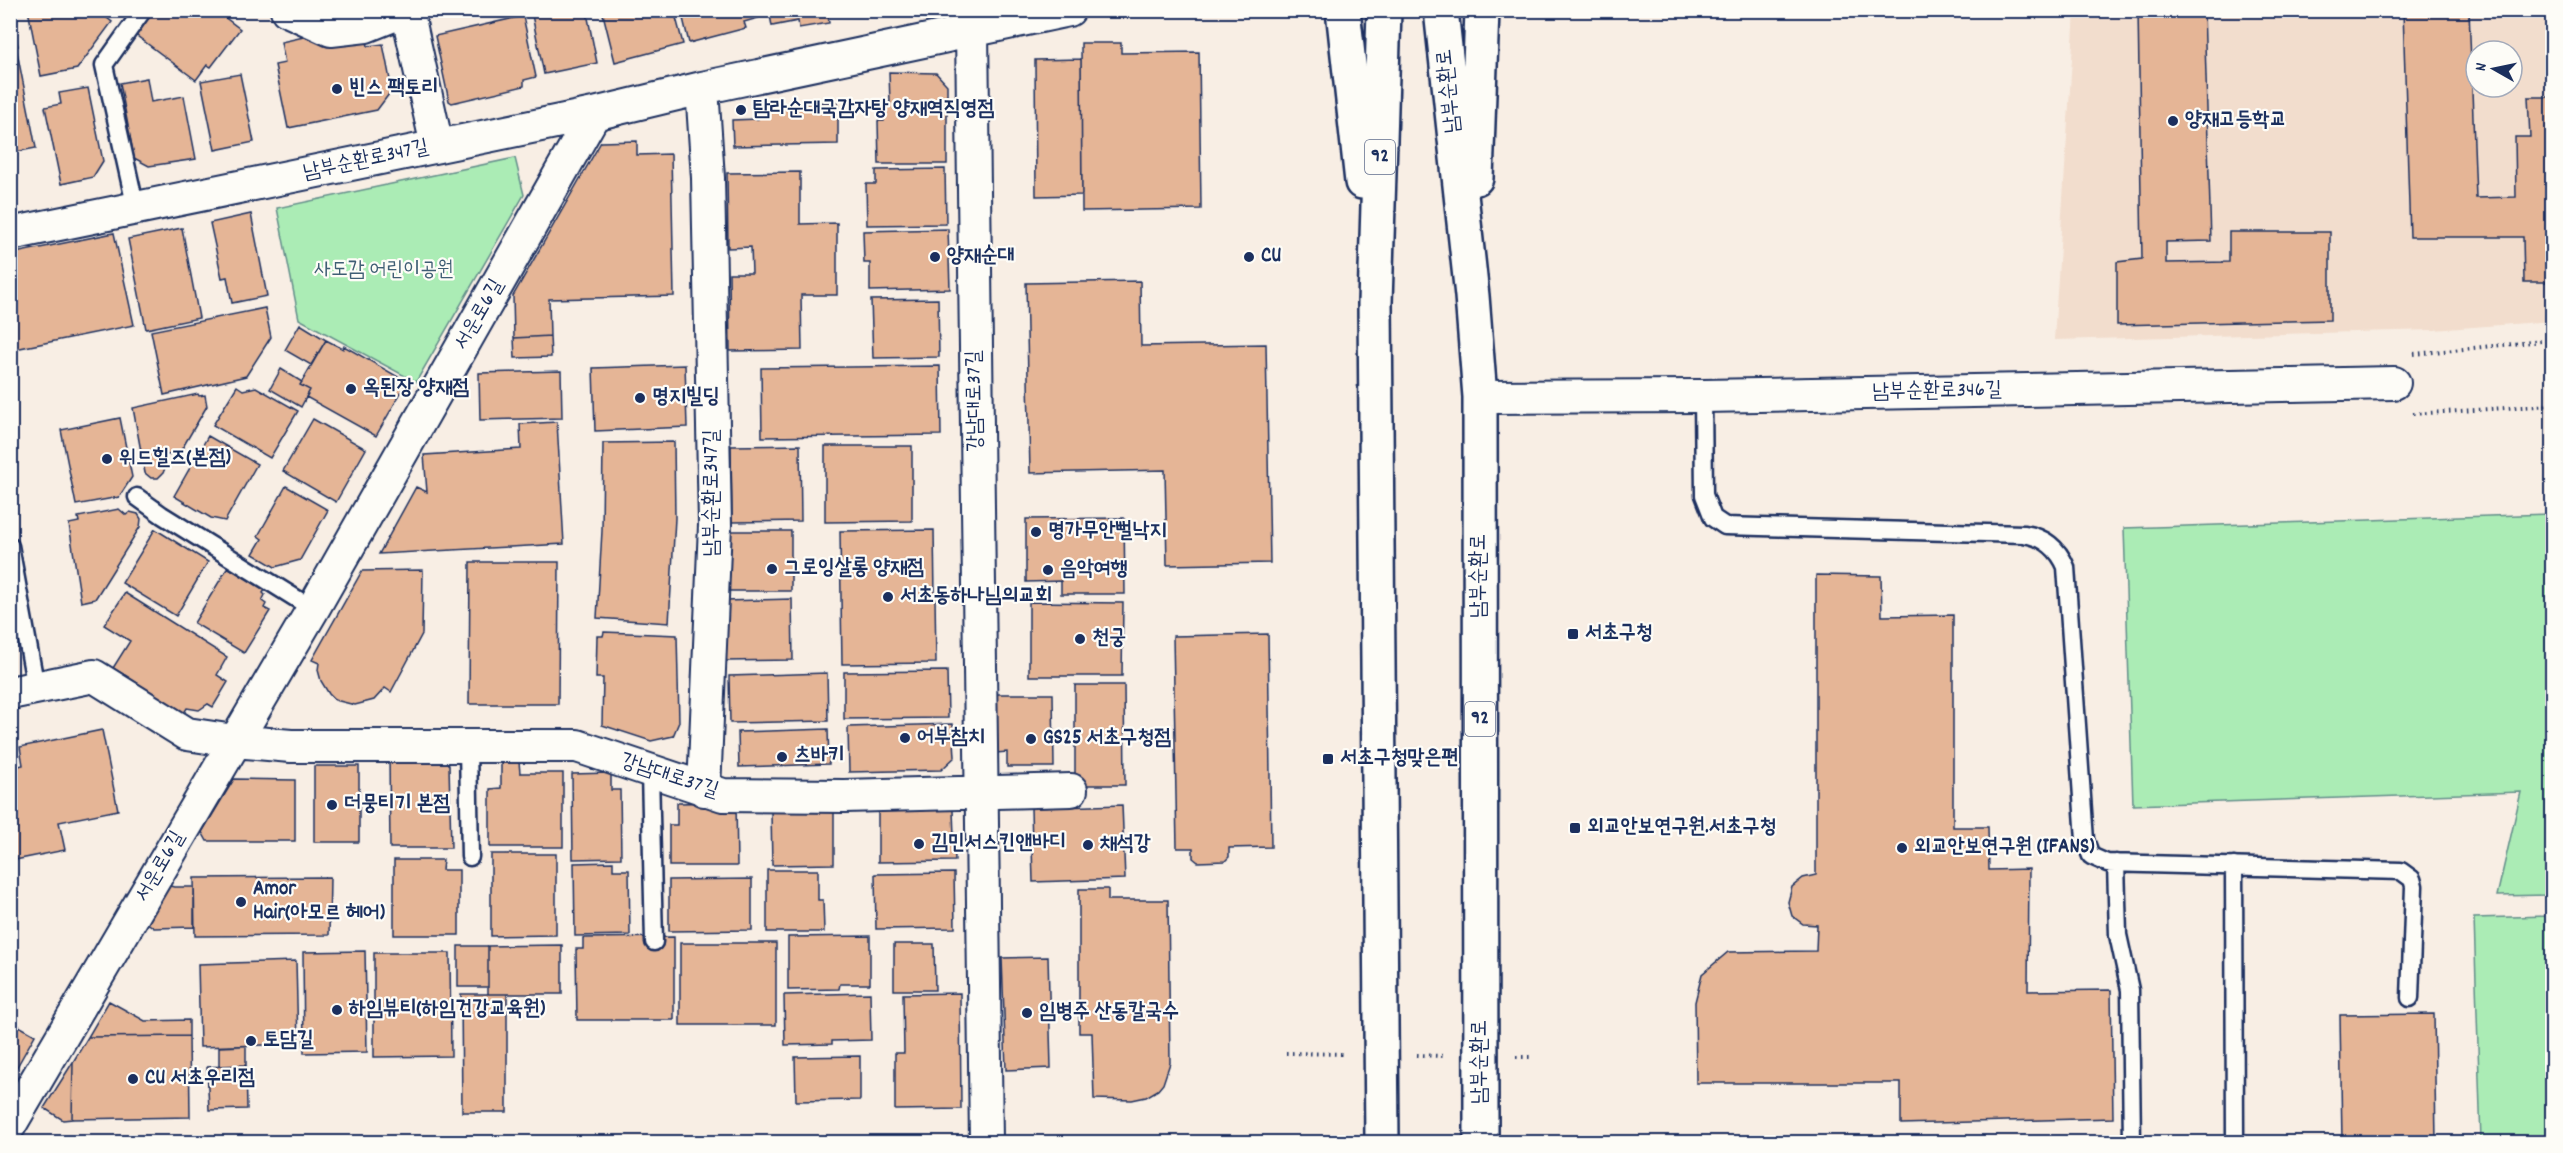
<svg xmlns="http://www.w3.org/2000/svg" width="2563" height="1153" viewBox="0 0 2563 1153" font-family="Dekko,'Poor Story',sans-serif">
<style>
.built{fill:#f2ddcd;fill-rule:evenodd}
.green{fill:#abecb5;stroke:#638e8a;stroke-width:1.5}
.building{fill:#e5b596;stroke:#1b2f5e;stroke-width:1.5}
.lines{fill:none;stroke-linecap:round;stroke-linejoin:round}
.lane-casing{stroke:#1b2f5e;stroke-width:21}
.street-casing{stroke:#1b2f5e;stroke-width:36}
.primary-casing{stroke:#1b2f5e;stroke-width:38}
.path{stroke:#1b2f5e;stroke-width:4;stroke-dasharray:1.5 4.5;stroke-linecap:butt}
.lane{stroke:#fdfcf7;stroke-width:16}
.street{stroke:#fdfcf7;stroke-width:32}
.primary{stroke:#fdfcf7;stroke-width:33}
.poi-dot{fill:#1b2f5e;stroke:#fdfcf7;stroke-width:2}
.labels{text-anchor:middle;dominant-baseline:central;stroke-width:4.5;stroke-linejoin:round;paint-order:stroke}
.shield{fill:#fdfcf7;stroke:#5f6c8c;stroke-width:1.5}
.shield-label{font-size:20px;font-weight:bold;fill:#1b2f5e}
.poi-label{font-size:21px;font-weight:bold;fill:#1b2f5e;stroke:#fdfcf7;text-anchor:start}
.street-label{font-size:21px;fill:#1b2f5e;stroke:#fdfcf7}
.park-label{font-size:21px;fill:#3f5e74;stroke:#fdfcf7}
</style>
<rect width="100%" height="100%" fill="#f8eee4"/>
<filter id="ink" filterUnits="userSpaceOnUse"><feTurbulence type="fractalNoise" baseFrequency=".0167" numOctaves="2"/><feDisplacementMap in="SourceGraphic" scale="12" xChannelSelector="R" yChannelSelector="G"/><feConvolveMatrix kernelMatrix="1 2 1 2 8 2 1 2 1" color-interpolation-filters="sRGB"/></filter>
<g filter="url(#ink)">
<path class="built" d="M2075,11H2542L2546,26L2552,31V321L2434,330L2054,340ZM2476,51H2512V87H2476Z"/>
<path class="green" d="M515,158L524,195L416,382L299,319L277,208Z
M2552,514V895L2497,896L2521,792L2133,805L2124,528Z
M2552,916V1142H2481L2474,918Z"/>
<path class="building" d="M10,10L18,46L10,47Z
M28,10H97L112,22L77,69L41,76Z
M150,10H197L204,16L208,10H215L240,29L211,67L207,65L196,80L133,33Z
M531,10H593L587,13L597,63L544,74Z
M602,10H674L683,44L615,62Z
M681,10H756L758,18L744,22L746,28L689,43Z
M769,10H849L828,15L829,23L799,28L798,21L772,26Z
M2138,10H2204L2211,241L2166,242V263L2229,262V232H2330V320L2117,325V262L2142,259Z
M2403,10H2469L2476,198L2516,197L2515,137H2530L2528,97H2552V282H2524L2523,237H2410Z
M523,16L536,77L524,80V86L452,103L449,101L435,36Z
M363,24L368,46L383,44L392,90L377,110L288,128L275,65L285,63L281,42Z
M1081,43H1121V53L1199,52L1201,209L1082,211Z
M17,52L36,148L10,153V53Z
M1081,59L1082,195L1036,196L1035,60Z
M889,72L936,73L947,85V164H879L878,121H884V103H890Z
M240,74L254,142L215,150L201,81Z
M147,78L151,102L184,96L196,159L149,166L134,158L120,83Z
M88,88L103,161L93,177L61,184L45,107L61,104L59,93Z
M838,102V144L733,146L732,120L758,119V115H768V104Z
M637,141V155L671,154L674,296L549,299L550,336L514,338L513,296L601,142Z
M945,169L946,224L867,225L866,184H876V170Z
M800,172V224L837,223V295H801L802,350L730,351L729,273H752L751,247L728,248L727,173Z
M251,214L267,296L232,303L227,277L222,278L210,223Z
M182,228L199,318L146,329L128,239Z
M948,229L950,289L870,291V263H864L863,231Z
M114,233L134,325L10,350V254Z
M1140,281L1141,346L1266,344L1270,563L1167,565L1165,470L1030,473L1026,283Z
M938,299L939,357L873,358L871,300Z
M265,308L271,337L246,376L164,395L151,331Z
M300,324L326,340L311,365L285,350Z
M550,336L551,357L515,358L514,338Z
M326,340L343,349L344,346L407,382L376,436L306,397L310,390L300,385Z
M685,365L687,427L595,431L593,368Z
M940,366L941,435L762,437L761,368Z
M281,369L302,382L300,385L310,390L301,407L270,389Z
M561,371L562,418L480,420L479,373Z
M237,386L243,390L256,387L298,411L270,458L213,425Z
M198,394L199,396L205,395L207,406L180,452L162,456L165,468L163,473L158,478H151L145,473L133,408Z
M120,418L132,477L119,497L76,505L61,430Z
M313,419L366,449L336,502L283,471Z
M557,422L564,544L379,554L416,487L427,492L424,455L521,449L520,424Z
M208,436L257,464L225,521L211,518L174,496Z
M674,442L675,518L669,623L597,618L602,531L603,443Z
M800,445L801,521L732,522L731,446Z
M825,446H912V521L825,522Z
M286,486L328,510L300,560L275,567L253,554L262,539L258,536Z
M119,509L126,515L130,512L138,514L141,519L140,527L95,599L81,602L69,524L79,522L78,517Z
M1124,518L1125,594H1061V581L1026,582V519Z
M155,529L208,562L176,616L122,583Z
M934,530L936,663L842,664L840,531Z
M725,531H791V591H725Z
M470,562H559L558,704H469Z
M228,567L265,590L263,593L265,595L262,601L266,604L264,608L270,611L244,653L194,623Z
M423,570L422,634L391,692L385,688L374,700L355,705L335,700L329,694L321,681L318,670L319,663L312,660L362,571Z
M1816,575L1881,576L1882,616L1953,615V827H1988L1989,870L2029,869L2028,991L2111,990L2113,1118L1901,1124V1083H1696L1695,1002L1702,974L1728,952L1816,951L1817,925L1803,924L1792,916L1788,902L1792,887L1803,878L1816,875Z
M125,593L227,657L217,675L228,682L213,707L208,704L199,710L187,708L184,713L113,668L130,641L104,625Z
M792,599L793,660L726,661L725,601Z
M1029,602L1123,603L1122,676H1029Z
M604,632L677,635L679,722L673,736L651,741L602,725L603,678H596L597,636H603Z
M1268,634L1271,847L1229,848V857L1225,861L1198,862L1193,858V848H1177L1173,636Z
M947,671L948,718L844,719V672Z
M827,673L828,721L730,723L729,676Z
M1075,685H1124L1125,785H1075Z
M995,694H1053L1054,767H1007V752L996,753Z
M953,724L955,757L941,770L849,772L848,727Z
M828,729L829,764L739,767L738,732Z
M102,730L118,810L59,822L65,850L10,861V768L23,765L20,747Z
M389,756H439L449,765L451,848H390Z
M501,762H519L520,773H563V847H490V789L501,788Z
M314,766H359V842H314Z
M611,773V790H620L621,858L573,859L572,774Z
M234,779L295,780V841H207L202,832Z
M736,802L737,866H669V825H677V803Z
M941,803L953,811L955,861L878,862V805Z
M1122,805L1125,879L1033,882L1031,808Z
M834,811V864L772,865L771,812Z
M491,854H556V935L491,936Z
M394,860H443L442,870H459V935H394Z
M613,862V870H629L630,935L575,936L574,863Z
M767,870H818V900H823L824,932H767Z
M954,873L955,928L876,929L875,874Z
M330,877L329,935L195,936L194,878Z
M752,879V930L669,931V880Z
M166,885L174,887H194V927L154,928L145,921Z
M1079,889H1108V900H1168L1170,1063L1163,1084L1158,1090L1146,1097L1132,1100L1094,1099L1092,1033H1079Z
M870,936V984H840L839,989L788,990V937Z
M674,937V1020H577L576,949H583V938Z
M680,943H776V1025H680Z
M894,944H934L935,990H894Z
M562,945V994H488V946Z
M458,946H488V987H458Z
M365,951L367,1052L304,1053L303,952Z
M374,953H450L451,1056L374,1057Z
M1048,957L1051,1068L1006,1070L1002,958Z
M296,961L298,1044L200,1047L198,964Z
M870,993L871,1040L832,1041V1044L785,1045L784,995Z
M960,993L961,1109L895,1110V1053H904L903,994Z
M461,994H507V1112H462Z
M109,1001L145,1021L189,1020V1036L88,1037Z
M2434,1014L2436,1142H2342L2340,1015Z
M10,1021L35,1035L10,1079Z
M189,1036L190,1117L72,1119L73,1062L88,1037Z
M246,1046V1065L219,1066V1047Z
M860,1056V1100L796,1101L795,1057Z
M73,1062L72,1119L63,1120L44,1108Z
M246,1065L247,1109L209,1110L207,1067Z"/>
<g class="lines">
<g class="lane-casing">
<path id="lane" d="M136,209L104,65L143,10
M1703,396L1704,495L1713,518L1725,526L2024,534C2044,537 2058,548 2066,567L2085,840L2091,856L2107,863L2401,871L2412,879L2414,886L2410,998
M137,497L162,515L313,609
M10,546L36,688
M468,746L470,857
M650,772L654,942
M2116,863L2118,935L2130,990L2132,1142
M2234,866L2235,1142"/>
</g>
<g class="street-casing">
<path id="street" d="M287,10L331,30L366,26L406,10
M407,10L437,146
M977,10L972,30L986,1142
M702,88L708,178L715,525L704,790
M10,234L594,114L702,88L1069,10
M1480,397L1703,396L2394,383
M10,693L94,676L187,734L234,741L291,746H577L723,795L844,796L1071,790
M10,1125L313,609L594,114"/>
</g>
<g class="primary-casing">
<path id="primary" d="M1343,10L1362,182
M1441,10L1472,296L1480,397L1481,1142
M1476,178L1482,10
M1382,1142L1375,303L1384,10"/>
</g>
<path class="path" d="M2414,354L2552,340
M2413,414L2552,405
M1286,1053L1346,1054
M1417,1055L1445,1056
M1516,1057H1530"/>
<use href="#lane" class="lane"/>
<use href="#street" class="street"/>
<use href="#primary" class="primary"/>
</g>
</g>
<g class="poi-dot">
<circle cx="337" cy="89" r="6"/>
<circle cx="741" cy="110" r="6"/>
<circle cx="2173" cy="121" r="6"/>
<circle cx="935" cy="257" r="6"/>
<circle cx="1249" cy="257" r="6"/>
<circle cx="351" cy="389" r="6"/>
<circle cx="640" cy="398" r="6"/>
<circle cx="107" cy="459" r="6"/>
<circle cx="1036" cy="532" r="6"/>
<circle cx="772" cy="569" r="6"/>
<circle cx="1048" cy="570" r="6"/>
<circle cx="888" cy="597" r="6"/>
<rect x="1567" y="628" width="12" height="12" rx="3"/>
<circle cx="1080" cy="639" r="6"/>
<circle cx="905" cy="738" r="6"/>
<circle cx="1031" cy="739" r="6"/>
<circle cx="782" cy="757" r="6"/>
<rect x="1322" y="753" width="12" height="12" rx="3"/>
<circle cx="332" cy="805" r="6"/>
<rect x="1569" y="822" width="12" height="12" rx="3"/>
<circle cx="919" cy="844" r="6"/>
<circle cx="1088" cy="845" r="6"/>
<circle cx="1902" cy="848" r="6"/>
<circle cx="241" cy="902" r="6"/>
<circle cx="337" cy="1010" r="6"/>
<circle cx="1027" cy="1013" r="6"/>
<circle cx="251" cy="1041" r="6"/>
<circle cx="133" cy="1079" r="6"/>
</g>
<g class="labels">
<g class="shield">
<rect x="1365" y="140" width="30" height="34" rx="4.5"/>
<rect x="1465" y="702" width="30" height="34" rx="4.5"/>
</g>
<g class="shield-label">
<text x="1380" y="157">92</text>
<text x="1480" y="719">92</text>
</g>
<g class="poi-label">
<text x="349" y="89">빈스 팩토리</text>
<text x="753" y="110">탐라순대국감자탕 양재역직영점</text>
<text x="2185" y="121">양재고등학교</text>
<text x="947" y="257">양재순대</text>
<text x="1261" y="257">CU</text>
<text x="363" y="389">옥된장 양재점</text>
<text x="652" y="398">명지빌딩</text>
<text x="119" y="459">위드힐즈(본점)</text>
<text x="1048" y="532">명가무안뻘낙지</text>
<text x="784" y="569">그로잉살롱 양재점</text>
<text x="1060" y="570">음악여행</text>
<text x="900" y="597">서초동하나님의교회</text>
<text x="1585" y="634">서초구청</text>
<text x="1092" y="639">천궁</text>
<text x="917" y="738">어부참치</text>
<text x="1043" y="739">GS25 서초구청점</text>
<text x="794" y="757">츠바키</text>
<text x="1340" y="759">서초구청맞은편</text>
<text x="344" y="805">더뭉티기 본점</text>
<text x="1587" y="828">외교안보연구원.서초구청</text>
<text x="931" y="844">김민서스킨앤바디</text>
<text x="1100" y="845">채석강</text>
<text x="1914" y="848">외교안보연구원 (IFANS)</text>
<text x="253" y="890">Amor<tspan x="253" dy="24">Hair(아모르 헤어)</tspan></text>
<text x="349" y="1010">하임뷰티(하임건강교육원)</text>
<text x="1039" y="1013">임병주 산동칼국수</text>
<text x="263" y="1041">토담길</text>
<text x="145" y="1079">CU 서초우리점</text>
</g>
<g class="street-label">
<text transform="translate(1450 91) rotate(-96)">남부순환로</text>
<text transform="translate(366 161) rotate(-12)">남부순환로347길</text>
<text transform="translate(480 315) rotate(-60)">서운로6길</text>
<text transform="translate(1937 392) rotate(-1)">남부순환로346길</text>
<text transform="translate(976 401) rotate(-91)">강남대로37길</text>
<text transform="translate(713 493) rotate(-90)">남부순환로347길</text>
<text transform="translate(1480 576) rotate(-90)">남부순환로</text>
<text transform="translate(669 777) rotate(18)">강남대로37길</text>
<text transform="translate(161 867) rotate(-60)">서운로6길</text>
<text transform="translate(1481 1062) rotate(-90)">남부순환로</text>
</g>
<g class="park-label">
<text x="384" y="271">사도감 어린이공원</text>
</g>
</g>
<rect width="2563" height="1153" fill="none" stroke="#fdfcf7" stroke-width="36"/>
<rect x="18" y="18" width="2527" height="1117" fill="none" stroke="#1b2f5e" stroke-width="2" filter="url(#ink)"/>
<g transform="translate(2494 69) rotate(279)"><circle r="28" fill="#fdfcf7" stroke="#a3aaba" stroke-width="1.5"/>
<path d="M0-4.5L10 22L0 15L-10 22Z" fill="#1b2f5e"/>
<text y="-9" font-size="16" font-weight="bold" text-anchor="middle" fill="#1b2f5e">N</text>
</g>
</svg>
